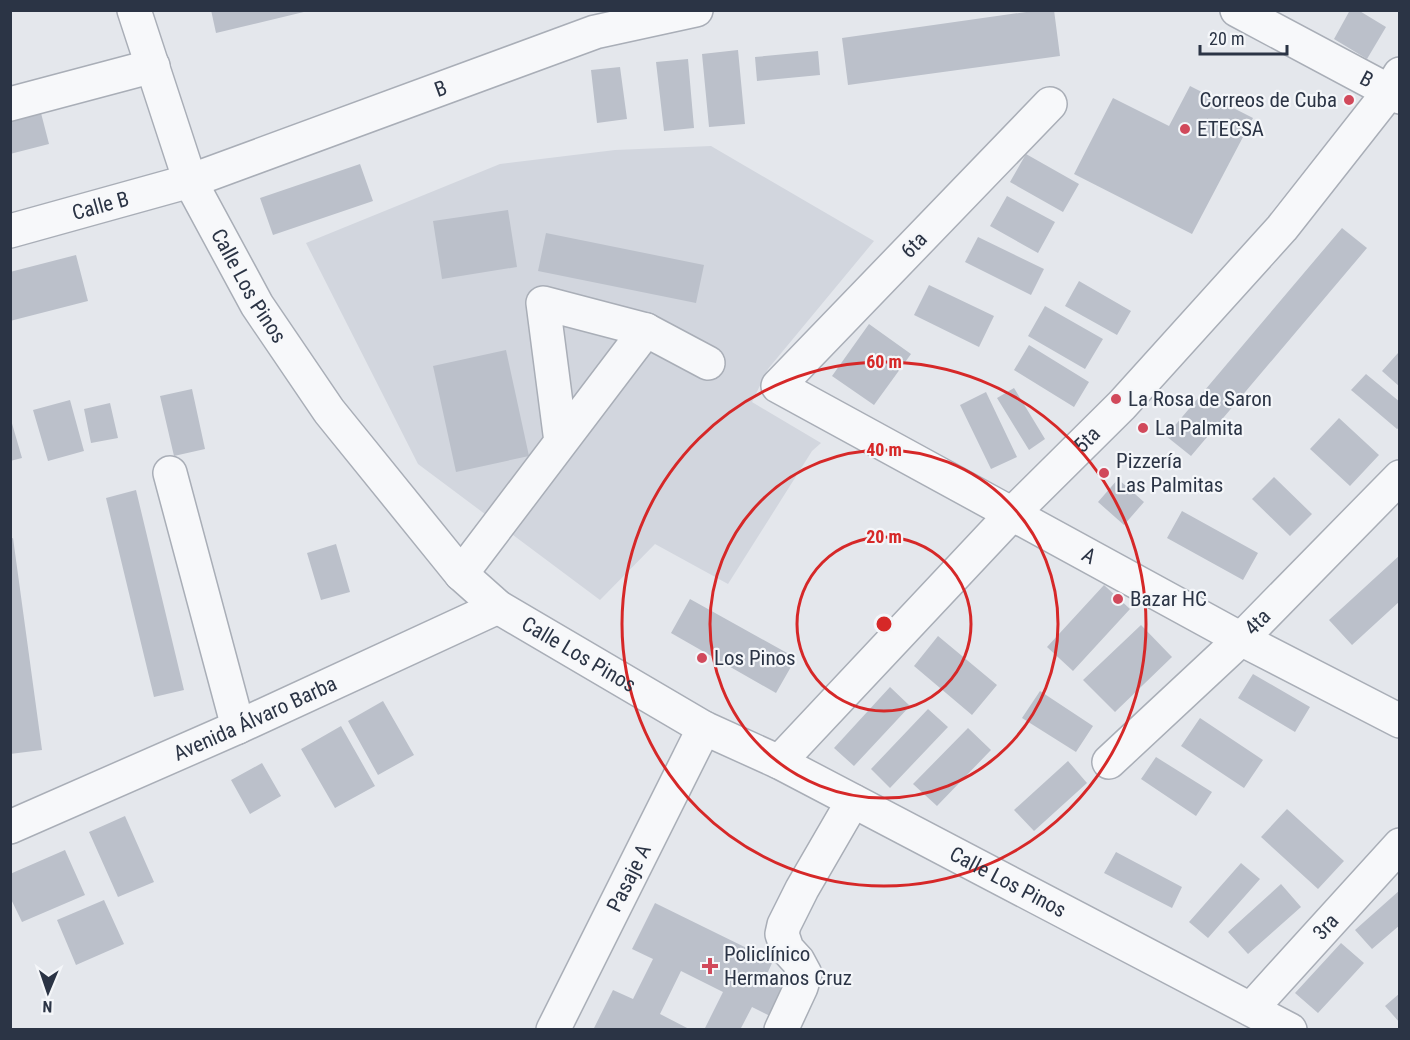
<svg xmlns="http://www.w3.org/2000/svg" width="1410" height="1040" viewBox="0 0 1410 1040" font-family="'Roboto Condensed',sans-serif">
<style>
.built{fill:#d2d6de}
.building{fill:#bbc0ca}
.lines{fill:none;stroke-linecap:round;stroke-linejoin:round}
.minor-casing{stroke:#a9aeb7;stroke-width:36}
.minor{stroke:#f7f8fa;stroke-width:33}
.ring{fill:none;stroke:#d62828;stroke-width:3}
.poi-dot{fill:#d1495b;stroke:#f4f6f9;stroke-width:2}
.labels{text-anchor:middle;dominant-baseline:central;stroke-width:4.5;stroke-linejoin:round;paint-order:stroke}
.street-label{font-size:21px;fill:#2b3445;stroke:#f4f6f9}
.poi-label{font-size:21px;fill:#2b3445;stroke:#f4f6f9;text-anchor:start}
.centre{fill:#d62828;stroke:#f4f6f9;stroke-width:3}
.ring-label{font-size:18px;text-anchor:middle;font-weight:bold;fill:#d62828;stroke:#f4f6f9;stroke-width:4.5;stroke-linejoin:round;paint-order:stroke}
</style>
<rect width="100%" height="100%" fill="#e4e7ec"/>
<path class="built" d="M711,146L874,241L768,369L752,402L821,443L812,451L728,584L655,544L600,600L418,464L306,243L500,164L615,150Z"/>
<path class="building" d="M211,10H308V11L216,33Z
M1040,10H1054L1060,56L848,85L842,38Z
M1350,10H1358L1386,27L1367,59L1334,39Z
M738,50L745,124L709,127L702,54Z
M818,51L820,75L757,81L755,57Z
M688,59L694,128L664,131L656,62Z
M620,67L627,119L597,123L591,70Z
M1190,86L1253,118L1192,234L1074,174L1113,98L1169,126Z
M41,113L49,144L10,154V121Z
M1026,154L1079,184L1063,212L1010,182Z
M360,164L373,201L273,235L260,198Z
M1007,196L1055,222L1038,253L990,226Z
M508,210L517,267L442,279L433,221Z
M1342,228L1367,248L1191,456L1166,436Z
M546,233L704,265L696,303L538,271Z
M978,237L1044,269L1031,295L965,262Z
M76,255L88,301L10,321V272Z
M1079,281L1131,311L1117,335L1065,306Z
M929,285L994,316L979,347L914,315Z
M1045,306L1103,339L1085,369L1028,336Z
M869,324L911,354L874,405L832,376Z
M1029,345L1089,382L1074,407L1014,370Z
M506,350L529,456L456,472L433,366Z
M1398,353L1400,354V387L1382,371Z
M1366,374L1400,402V427L1397,429L1351,390Z
M1014,388L1045,439L1029,450L997,398Z
M192,389L205,449L174,456L160,396Z
M986,392L1017,457L991,469L960,405Z
M70,400L84,451L48,461L33,410Z
M110,403L118,438L91,443L84,409Z
M1339,418L1379,455L1350,486L1310,449Z
M11,420L22,458L10,461V421Z
M1274,477L1312,514L1290,536L1252,499Z
M1118,479L1144,502L1124,525L1098,502Z
M136,490L184,690L154,697L106,498Z
M1182,511L1258,553L1243,580L1167,538Z
M13,538L42,750L10,754V539Z
M336,544L350,592L321,600L307,553Z
M1400,555V601L1352,645L1329,620Z
M1104,585L1130,609L1073,671L1047,647Z
M690,599L796,658L776,693L671,633Z
M1141,625L1172,657L1115,712L1083,680Z
M938,636L997,685L972,715L914,666Z
M1253,674L1310,707L1295,732L1238,698Z
M890,687L910,706L854,766L834,748Z
M1040,691L1093,726L1076,752L1022,718Z
M383,701L414,755L378,775L348,721Z
M928,709L948,727L890,788L871,769Z
M1200,718L1263,760L1244,788L1181,746Z
M341,726L375,786L335,808L301,749Z
M968,728L991,750L937,806L913,784Z
M1156,757L1212,792L1196,816L1141,779Z
M1068,761L1087,783L1034,831L1014,810Z
M262,763L281,796L250,814L231,780Z
M1287,809L1344,861L1318,889L1261,837Z
M125,816L154,882L118,897L89,832Z
M65,850L85,895L22,922L10,897V874Z
M1116,852L1182,887L1172,908L1104,873Z
M1241,863L1260,879L1208,938L1189,922Z
M1281,884L1301,907L1248,954L1228,932Z
M1400,890V925L1372,949L1355,930Z
M104,900L124,944L76,965L57,920Z
M655,903L773,961L767,974L790,986L774,1018L752,1007L740,1030H704L723,992L681,971L660,1014L691,1030H597L594,1028L613,990L633,999L653,959L632,949Z
M1341,943L1364,963L1318,1013L1295,993Z
M1400,993V1023L1385,1006Z"/>
<g class="lines">
<g class="minor-casing">
<g id="minor">
<path id="s1" d="M134,10L190,181L257,305L329,411L461,574L498,607L704,728L779,762L1290,1030"/>
<path id="s2" d="M1237,10L1400,97"/>
<path d="M10,104L153,66"/>
<path id="s3" d="M1050,104L778,386L1241,639L1400,721"/>
<path id="s4" d="M10,231L190,181L595,32L696,10"/>
<path d="M646,330L708,363"/>
<path d="M170,473L238,727"/>
<path d="M461,574L646,330L543,303L561,442"/>
<path id="s5" d="M779,762L1012,514L1122,405L1282,228L1389,92L1400,74"/>
<path id="s6" d="M1109,762L1241,639L1400,477"/>
<path id="s7" d="M10,827L238,727L498,607"/>
<path id="s8" d="M1251,1009L1400,845"/>
<path id="s9" d="M553,1030L704,728"/>
<path d="M781,1030L801,987L805,974L798,961L787,949L782,934L784,925L802,889L853,801"/>
</g>
</g>
<use href="#minor" class="minor"/>
</g>
<g class="ring">
<circle cx="884" cy="624" r="87"/>
<circle cx="884" cy="624" r="174"/>
<circle cx="884" cy="624" r="262"/>
</g>
<g class="poi-dot">
<circle cx="1349" cy="100" r="6"/>
<circle cx="1185" cy="129" r="6"/>
<circle cx="1116" cy="399" r="6"/>
<circle cx="1143" cy="428" r="6"/>
<circle cx="1104" cy="473" r="6"/>
<circle cx="1118" cy="599" r="6"/>
<circle cx="702" cy="658" r="6"/>
<path d="M707 957h6v6h6v6h-6v6h-6v-6h-6v-6h6z"/>
</g>
<g class="labels">
<g class="street-label">
<text stroke="none"><textPath href="#s2" startOffset="147">B</textPath></text>
<text stroke="none"><textPath href="#s4" startOffset="454">B</textPath></text>
<text stroke="none"><textPath href="#s4" startOffset="94">Calle B</textPath></text>
<text transform="translate(914 245) rotate(-46)">6ta</text>
<text stroke="none"><textPath href="#s1" startOffset="300">Calle Los Pinos</textPath></text>
<text stroke="none"><textPath href="#s5" startOffset="446">5ta</textPath></text>
<text stroke="none"><textPath href="#s3" startOffset="746">A</textPath></text>
<text stroke="none"><textPath href="#s6" startOffset="204">4ta</textPath></text>
<text stroke="none"><textPath href="#s1" startOffset="802">Calle Los Pinos</textPath></text>
<text stroke="none"><textPath href="#s7" startOffset="268">Avenida Álvaro Barba</textPath></text>
<text stroke="none"><textPath href="#s9" startOffset="170">Pasaje A</textPath></text>
<text stroke="none"><textPath href="#s1" startOffset="1288">Calle Los Pinos</textPath></text>
<text stroke="none"><textPath href="#s8" startOffset="111">3ra</textPath></text>
</g>
<g class="poi-label">
<text x="1337" y="100" text-anchor="end">Correos de Cuba</text>
<text x="1197" y="129">ETECSA</text>
<text x="1128" y="399">La Rosa de Saron</text>
<text x="1155" y="428">La Palmita</text>
<text x="1116" y="461">Pizzería<tspan x="1116" dy="24">Las Palmitas</tspan></text>
<text x="1130" y="599">Bazar HC</text>
<text x="714" y="658">Los Pinos</text>
<text x="724" y="954">Policlínico<tspan x="724" dy="24">Hermanos Cruz</tspan></text>
</g>
</g>
<circle cx="884" cy="624" r="9" class="centre"/>
<g class="ring-label">
<text x="884" y="368">60 m</text>
<text x="884" y="456">40 m</text>
<text x="884" y="543">20 m</text>
</g>
<rect width="1410" height="1040" fill="none" stroke="#2b3445" stroke-width="24"/>
<g transform="translate(48 992) rotate(182)" stroke="#f4f6f9" stroke-width="4.5" paint-order="stroke">
<path d="M0-4.5L10 22L0 15L-10 22Z" fill="#2b3445"/>
<text y="-9" font-size="16" font-weight="bold" text-anchor="middle" fill="#2b3445">N</text>
</g>
<path d="M1200 45v9h87v-9" fill="none" stroke="#2b3445" stroke-width="3"/>
<text x="1209" y="45" font-size="18" fill="#2b3445" stroke="#f4f6f9" stroke-width="4.5" paint-order="stroke">20 m</text>
</svg>
